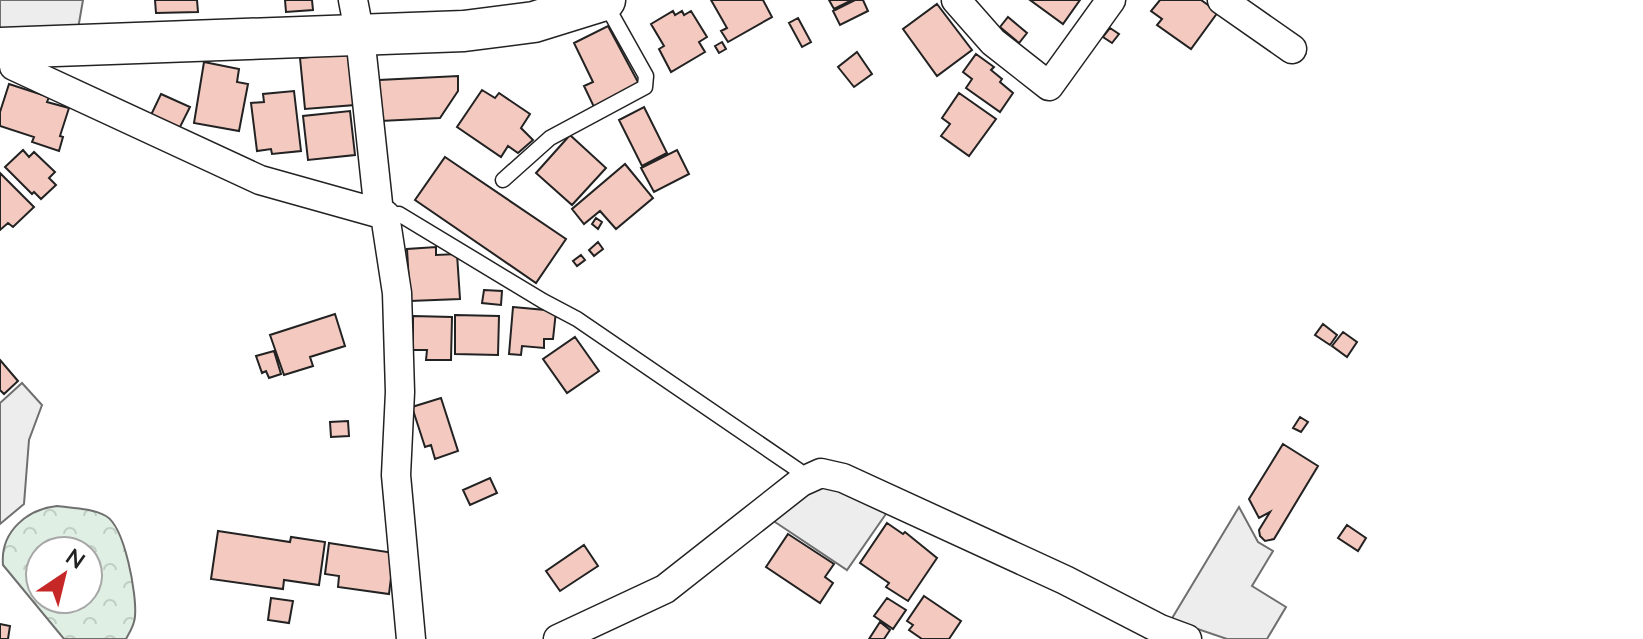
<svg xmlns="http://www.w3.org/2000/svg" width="1643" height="639" viewBox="0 0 1643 639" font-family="Lato,sans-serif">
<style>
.forest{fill:url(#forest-crowns);stroke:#6f6f6f;stroke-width:2;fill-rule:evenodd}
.parking{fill:#ededed;stroke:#6f6f6f;stroke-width:2}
.building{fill:#f3c9c0;stroke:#222;stroke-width:2}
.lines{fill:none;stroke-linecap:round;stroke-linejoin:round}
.lane-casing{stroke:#222;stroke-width:17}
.street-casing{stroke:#222;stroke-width:31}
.secondary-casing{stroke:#222;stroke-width:43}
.lane{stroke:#fff;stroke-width:14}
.street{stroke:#fff;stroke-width:28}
.secondary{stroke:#fff;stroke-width:40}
</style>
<defs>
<pattern id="forest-crowns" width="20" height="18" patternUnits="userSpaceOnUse" patternTransform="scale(2)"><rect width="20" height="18" fill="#e0efe3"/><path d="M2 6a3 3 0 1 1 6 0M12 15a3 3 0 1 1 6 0" fill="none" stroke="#c0cdc2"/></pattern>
</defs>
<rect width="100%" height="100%" fill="#fff"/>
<path class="forest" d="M57,506C72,508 92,508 106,516C125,527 137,595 135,616C135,624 130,632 126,639H64L3,565C0,531 28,509 57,506ZM40,551H88V599H40Z"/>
<path class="parking" d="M0,0H83L78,29L0,32Z
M22,383L42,405L29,440L24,504L0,524V403Z
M823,485L888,511L847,570L772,520L808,491Z
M1239,507L1258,542L1273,551L1252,586L1286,607L1267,639H1227L1171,620Z"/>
<path class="building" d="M155,0H197L198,12L156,13Z
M285,0H312L313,10L286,12Z
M711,0H763L772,17L728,42L721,31L727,28Z
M829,0H852L834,9Z
M855,0H863L868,11L840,25L833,11Z
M1030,0H1080L1063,24Z
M1160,0H1201L1218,12L1191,49L1157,25L1162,19L1151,11Z
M937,4L972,50L937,76L903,29Z
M673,11L675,15L682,11L684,15L691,11L707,37L699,42L705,52L671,72L659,49L664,46L651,24Z
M1008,17L1027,33L1019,43L1000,27Z
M798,18L811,42L802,47L789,23Z
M608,26L639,84L594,107L584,86L593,82L574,43Z
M1110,28L1119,34L1112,43L1103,37Z
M722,42L726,49L719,53L715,46Z
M857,52L872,74L854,87L838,67Z
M351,53L355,105L305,109L300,58Z
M976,54L994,67L991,70L1002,79L1000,82L1013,93L1000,112L966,88L972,79L963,72Z
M204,62L239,69L237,82L248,84L239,131L194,123Z
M458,76V91L440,118L381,121L379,80Z
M9,84L49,97L47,102L69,108L60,136L63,137L59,151L32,142L34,137L0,126V112Z
M482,90L495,98L499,93L530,114L521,128L533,140L518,153L508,146L501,157L457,127Z
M294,91L301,151L272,154L271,149L257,151L251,103L264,102L263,94Z
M959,93L996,119L969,156L941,136L950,124L942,118Z
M161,94L190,107L178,131L150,117Z
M644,107L667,153L642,166L619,120Z
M350,111L355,155L308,160L303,116Z
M570,135L606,168L572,205L536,173Z
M23,150L29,157L34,152L55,172L49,178L56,185L41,199L34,192L32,194L5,167Z
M677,150L689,174L654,192L641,168Z
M445,157L566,239L536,283L415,200Z
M625,164L653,198L616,229L600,211L584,224L572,209Z
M0,173L34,207L13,227L8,223L0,230Z
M596,218L602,222L598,229L592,224Z
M598,242L603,249L594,256L589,250Z
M436,247V255L457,254L460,299L410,301L407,249Z
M581,255L585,260L577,266L573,261Z
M484,290L502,291L501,305L482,303Z
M513,307L556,311L553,339H544V348L522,346L521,355L509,354Z
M335,314L345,346L310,357L313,366L284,375L270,335Z
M455,315L499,316L498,355L455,354Z
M413,316L452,317L451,360H426L427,350H413Z
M1323,324L1337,335L1330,345L1315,335Z
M1343,332L1357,342L1347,357L1332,346Z
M575,337L599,371L567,393L543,359Z
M274,351L281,374L269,378L266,371L262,373L256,356Z
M0,360L18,381L4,394L0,390Z
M441,398L458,451L435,459L431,445L425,447L412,407Z
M1300,417L1308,422L1301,432L1293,428Z
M348,421L349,436L331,437L330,422Z
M1283,444L1318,466L1274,539L1265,541L1260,536L1259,530L1270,512L1259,518L1249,499Z
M490,478L497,493L470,505L463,490Z
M887,523L903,534L905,532L937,558L908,601L886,587L889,583L860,563Z
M1347,525L1366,538L1358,551L1338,538Z
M218,531L290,542L291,537L325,542L319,585L284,580L283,589L211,579Z
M788,534L834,564L825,577L833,583L820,603L766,567Z
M329,543L394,553L389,594L338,587L339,576L325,574Z
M584,545L598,566L560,591L546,571Z
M924,596L961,621L949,639H922L909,630L913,625L907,621Z
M271,598L293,601L289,623L268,620Z
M887,598L906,610L893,629L874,616Z
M880,622L890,630L884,639H869Z
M0,624L10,626L8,639H0Z"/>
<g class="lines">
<g class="lane-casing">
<path id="lane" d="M503,180L550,138L645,87L646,76L604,1
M385,215L399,214L543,301L577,319L798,470L804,480"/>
</g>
<g class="street-casing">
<path id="street" d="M353,0L360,36L379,213
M956,0L993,42L1049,86L1111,0
M1222,0L1292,49
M13,48L14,66L260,180L385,215L397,293L400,392L396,475L411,639
M558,639L665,589L801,482L821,473L843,478L1065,580L1160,629L1187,639"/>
</g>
<g class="secondary-casing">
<path id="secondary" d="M0,48L464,31L534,22L605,0"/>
</g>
<use href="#lane" class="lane"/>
<use href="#street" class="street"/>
<use href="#secondary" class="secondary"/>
</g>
<g transform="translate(64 575) rotate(35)"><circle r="38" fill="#ffffff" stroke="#a7a7a7" stroke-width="2"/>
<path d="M0-6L14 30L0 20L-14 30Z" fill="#c62828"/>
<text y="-12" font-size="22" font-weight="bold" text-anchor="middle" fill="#222222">N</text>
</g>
</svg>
